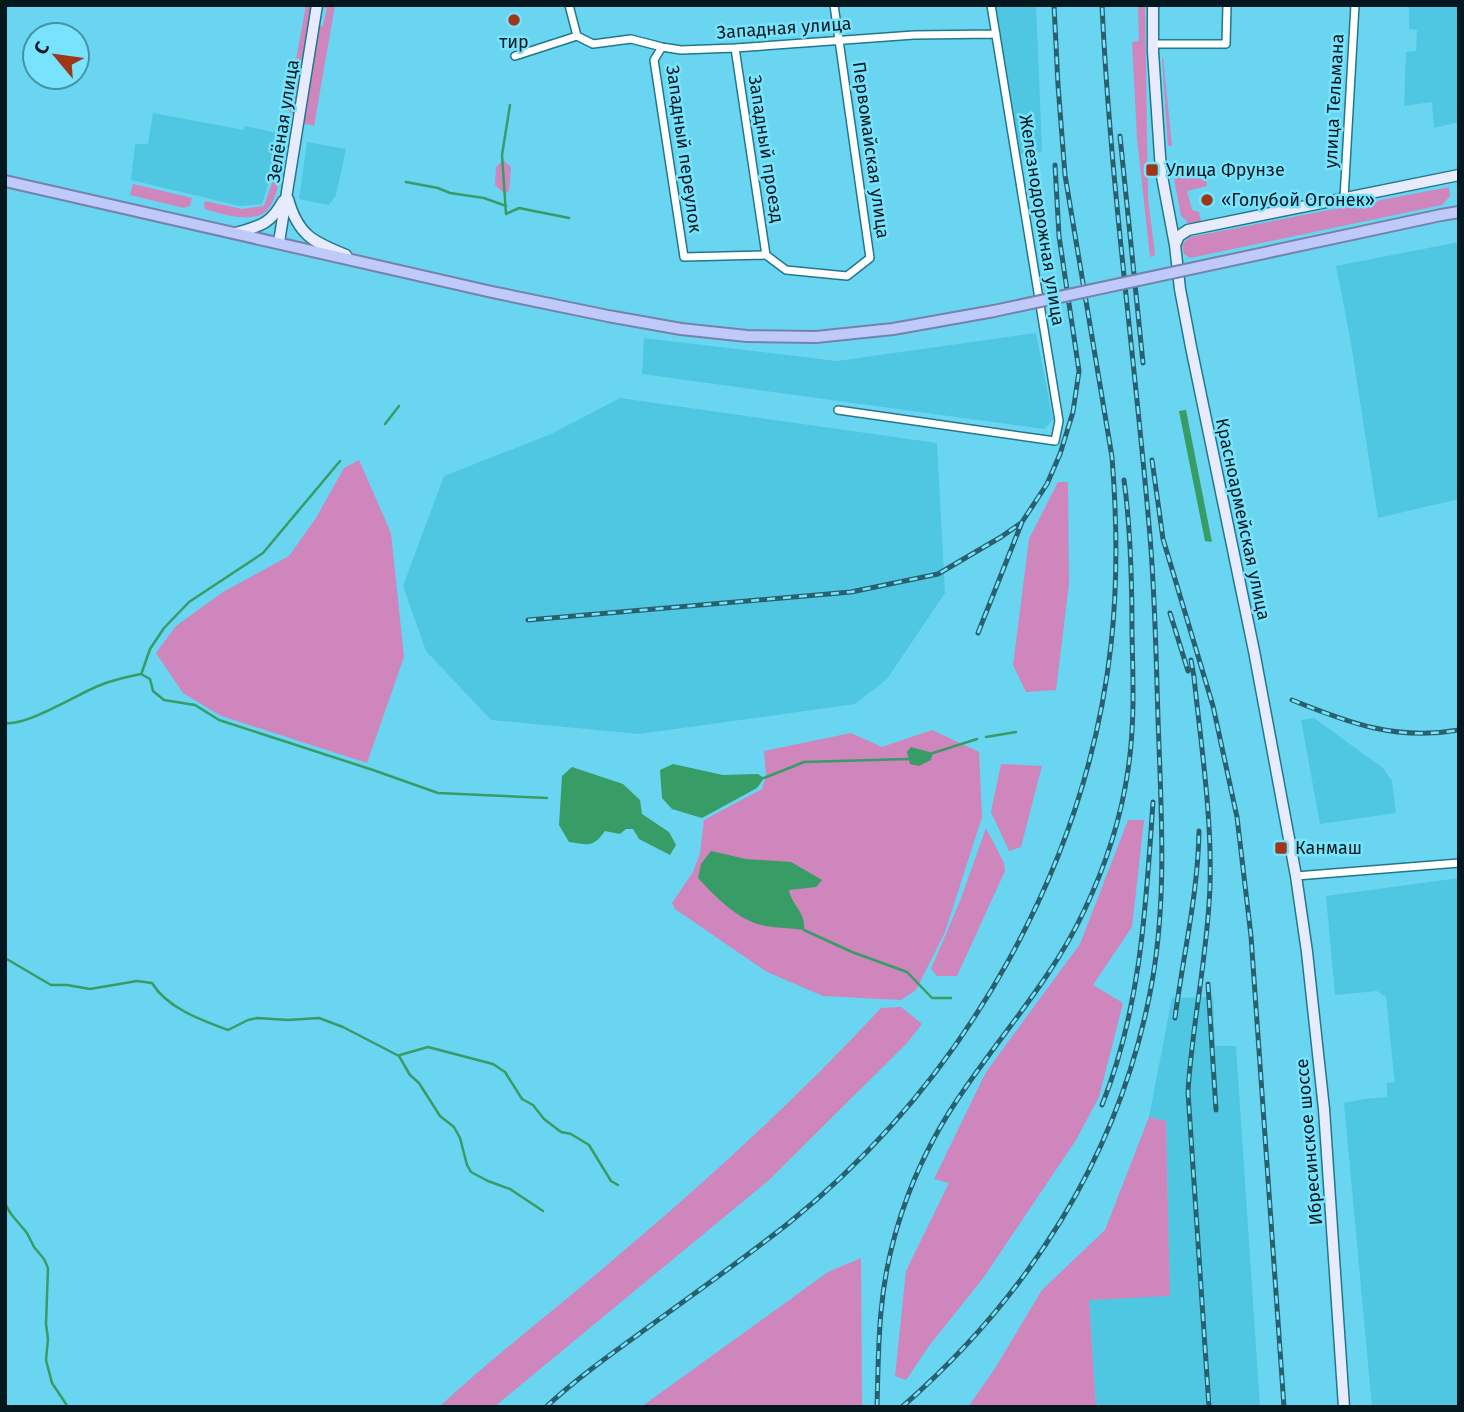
<svg xmlns="http://www.w3.org/2000/svg" width="1464" height="1412" viewBox="0 0 1464 1412" font-family="'Fira Sans',sans-serif">
<style>
.built{fill:#4fc7e2}
.green{fill:#ce86bc}
.water{fill:#379c65}
.lines{fill:none;stroke-linecap:round;stroke-linejoin:round}
.stream{stroke:#379c65;stroke-width:2.5}
.minor-casing{stroke:#21788b;stroke-width:10}
.secondary-casing{stroke:#21788b;stroke-width:13}
.trunk-casing{stroke:#7383ac;stroke-width:14}
.minor{stroke:#fff;stroke-width:7}
.secondary{stroke:#e7ebfd;stroke-width:10}
.trunk{stroke:#c0cafa;stroke-width:10}
.rail-casing{stroke:#2a606e;stroke-width:5}
.rail{stroke:#78e3fd;stroke-width:2.5;stroke-dasharray:8;stroke-linecap:butt}
.trunk-bridge-casing{stroke:#7383ac;stroke-width:14;stroke-linecap:butt}
.trunk-bridge{stroke:#c0cafa;stroke-width:10}
.poi-dot{fill:#9e3618;stroke:#78e3fd;stroke-width:2.5}
.labels{text-anchor:middle;dominant-baseline:central;stroke-width:5;stroke-linejoin:round;paint-order:stroke}
.street-label{font-size:18px;fill:#02181e;stroke:#78e3fd}
.poi-label{font-size:18px;fill:#02181e;stroke:#78e3fd;text-anchor:start}
</style>
<rect width="100%" height="100%" fill="#6ad5f0"/>
<path class="built" d="M996,5H1036L1042,152L1020,154Z
M1409,5H1459V122L1434,128L1432,102L1404,106L1406,52L1416,51L1417,30L1409,29Z
M153,113L244,130L245,126L277,133L272,156L276,158L262,204L240,206L131,180L135,144H148Z
M307,142L346,149L336,195L329,205L299,199Z
M1459,242V499L1378,518L1351,343L1336,266Z
M1036,333L1053,420L1044,429L642,374L644,338L837,361Z
M620,398L937,443L945,593L887,679L855,704L639,734L491,720L426,651L403,586L444,476L551,434Z
M1314,718L1383,768L1392,781L1396,813L1320,824L1301,720Z
M1459,878V1407H1372L1344,1103L1365,1099L1387,1097V1083L1395,1082L1394,1076L1386,997L1377,991L1335,995L1326,896Z
M1213,997L1215,1046H1236L1260,1407H1096L1089,1300L1170,1295L1166,1121L1149,1117L1172,998Z"/>
<path class="green" d="M306,5H311L293,114L287,109Z
M321,5H335L314,126L303,123L318,26H323L327,8L321,7Z
M1138,5H1145L1148,198L1155,255L1150,257L1137,138L1132,42L1139,41Z
M1163,57L1172,146H1168L1162,58Z
M503,160L511,167L509,191L505,194L495,185L496,167Z
M278,166L282,167C279,181 277,198 268,209C257,225 220,214 205,209L204,205L205,201L242,209L264,206Z
M1197,170L1206,176L1207,186L1187,191L1192,210L1199,212L1202,225L1188,226L1187,221L1181,216L1173,173Z
M133,184L192,198L190,206L184,208L130,195Z
M1449,187L1450,196L1442,205L1190,258L1184,254L1182,245L1190,237Z
M359,460L391,533L404,657L367,763L221,716L183,693L156,653L176,626L223,592L289,556L316,518L344,468Z
M1058,482H1068L1069,584L1056,690L1026,692L1013,665L1029,539Z
M932,730L979,752L982,817L945,932L916,990L901,1000L823,996L767,972L675,909L672,903L693,872L700,853L704,820L762,789L766,775L764,751L851,733L882,747Z
M1001,764L1042,766L1021,847L1009,851L991,812Z
M1128,820H1144L1132,927L1093,985L1123,1003L1099,1097L1076,1140L984,1277L929,1346L906,1380L895,1376L906,1271L949,1183L934,1179L986,1072L1080,944Z
M986,828L1004,863L1005,871L957,976H937L931,969L960,901Z
M901,1007L922,1024L907,1043L769,1180L494,1407H439C502,1349 570,1298 634,1242C720,1169 804,1091 881,1008Z
M1149,1117L1166,1121L1170,1296L1089,1300L1096,1407H968L994,1370L1042,1290L1105,1230Z
M861,1258L862,1407H641L828,1272Z"/>
<path class="water" d="M1186,410L1212,542L1205,541L1179,411Z
M911,747L933,753L931,760L919,766L910,764L907,752Z
M673,764L723,775L758,774L764,778L757,788L702,818L672,809L662,798L660,770Z
M572,767L623,784L640,800L642,814L669,832L676,845L670,855L639,839L633,829H626L620,834L605,831C593,848 588,845 569,842L559,825L562,776Z
M711,851L746,859L791,862L822,880L816,887L789,890C792,906 806,912 804,930C791,928 777,928 765,926C737,920 717,898 698,878L701,864Z"/>
<g class="lines">
<path class="stream" d="M510,105L502,155L506,214L519,208L569,218
M406,182L438,188L450,193L484,198L506,206
M385,424L399,406
M142,672L150,649L164,628L189,602L263,553L340,461
M5,723C27,726 76,695 98,686C112,680 126,677 141,674L150,679L153,691L164,700L195,705L219,720L373,770L438,793L547,798
M986,737L1016,732
M933,753L977,739
M764,778L804,762L908,759
M804,930L852,952L907,972L932,998H951
M5,958L51,985H67L90,989L137,981L152,983C167,1008 201,1020 228,1030L248,1020L257,1018L288,1020L319,1018L343,1027L399,1056L410,1075L419,1083L440,1116L454,1127L460,1138L467,1165L471,1172L488,1181L510,1189L543,1211
M400,1055L428,1047L493,1064L505,1072L522,1099L533,1105L544,1119L561,1132L571,1134L589,1145L611,1181L618,1185
M5,1204L11,1214L27,1233L34,1247L44,1259L48,1268L46,1324L48,1339L46,1360L52,1383L68,1407"/>
<g class="minor-casing">
<path id="minor" d="M577,36L593,44L631,39L662,47L681,50L735,48L914,35L996,34
M1153,44H1226L1227,5
M662,47L654,60L684,257L766,255L786,270L847,276L870,258L834,5
M735,48L766,255
M515,56L577,36L569,5
M1344,198L1355,5
M838,410L1055,441L1059,421L991,5
M1296,876L1459,863"/>
</g>
<g class="secondary-casing">
<path id="secondary" d="M1153,5V52L1161,171L1175,245L1180,289L1191,347L1254,651L1296,876L1307,952L1324,1109L1344,1407
M288,199C298,235 313,242 346,255
M236,233C260,226 271,224 283,201
M279,242L317,5
M1175,245L1179,236L1188,230L1459,175"/>
</g>
<g class="trunk-casing">
<path id="trunk" d="M5,181L492,292L608,316L681,329L747,336L816,337L893,329L994,311
M1441,215L1459,212"/>
</g>
<use href="#minor" class="minor"/>
<use href="#secondary" class="secondary"/>
<use href="#trunk" class="trunk"/>
<g class="rail-casing">
<path id="rail" d="M1120,136L1143,363
M1152,460L1163,539L1213,706L1237,817L1251,936L1284,1407
M1170,613L1188,671
M528,620L851,592L938,574L1001,537L1021,523
M978,633L1022,522L1047,484L1060,454L1073,412L1079,371L1059,236L1055,165
M1191,660L1194,677C1201,745 1212,815 1210,885C1208,954 1192,1023 1188,1092L1209,1407
M1292,700C1349,723 1396,741 1459,730
M1208,984L1216,1110
M1175,1018C1183,956 1198,894 1199,831
M1102,1105C1141,1008 1146,905 1153,802
M546,1407C575,1380 607,1357 639,1334C689,1297 741,1261 790,1222C964,1081 1086,868 1111,645C1118,582 1117,520 1112,457L1065,175L1058,85L1054,5
M877,1407C878,1375 878,1343 881,1312C888,1231 919,1153 966,1087C1006,1029 1054,975 1084,911C1105,867 1121,819 1128,770C1135,725 1133,678 1132,633C1132,582 1131,531 1124,480
M902,1407C1027,1298 1118,1157 1150,993C1168,902 1161,811 1158,718C1156,654 1155,589 1149,525C1134,351 1110,179 1102,5"/>
</g>
<use href="#rail" class="rail"/>
<g class="trunk-bridge-casing">
<path id="trunk-bridge" d="M994,311L1441,215"/>
</g>
<use href="#trunk-bridge" class="trunk-bridge"/>
</g>
<g class="poi-dot">
<circle cx="514" cy="20" r="7"/>
<rect x="1145" y="163" width="14" height="14" rx="3.5"/>
<circle cx="1207" cy="200" r="7"/>
<rect x="1274" y="841" width="14" height="14" rx="3.5"/>
</g>
<g class="labels">
<g class="street-label">
<text transform="translate(784 28) rotate(-4)">Западная улица</text>
<text transform="translate(1334 101) rotate(-87)">улица Тельмана</text>
<text transform="translate(283 121) rotate(-81)">Зелёная улица</text>
<text transform="translate(684 149) rotate(82)">Западный переулок</text>
<text transform="translate(766 149) rotate(81)">Западный проезд</text>
<text transform="translate(871 150) rotate(82)">Первомайская улица</text>
<text transform="translate(1042 220) rotate(81)">Железнодорожная улица</text>
<text transform="translate(1243 519) rotate(78)">Красноармейская улица</text>
<text transform="translate(1309 1142) rotate(-95)">Ибресинское шоссе</text>
</g>
<g class="poi-label">
<text x="514" y="42" text-anchor="middle">тир</text>
<text x="1166" y="170">Улица Фрунзе</text>
<text x="1221" y="200">«Голубой Огонек»</text>
<text x="1295" y="848">Канмаш</text>
</g>
</g>
<rect width="1464" height="1412" fill="none" stroke="#02181e" stroke-width="14"/>
<g transform="translate(56 56) rotate(299)"><circle r="33" fill="#78e3fd" stroke="#4992a4" stroke-width="2"/>
<path d="M0-5L12 26L0 18L-12 26Z" fill="#9e3618"/>
<text y="-10" font-size="19" font-weight="bold" text-anchor="middle" fill="#02181e">С</text>
</g>
</svg>
